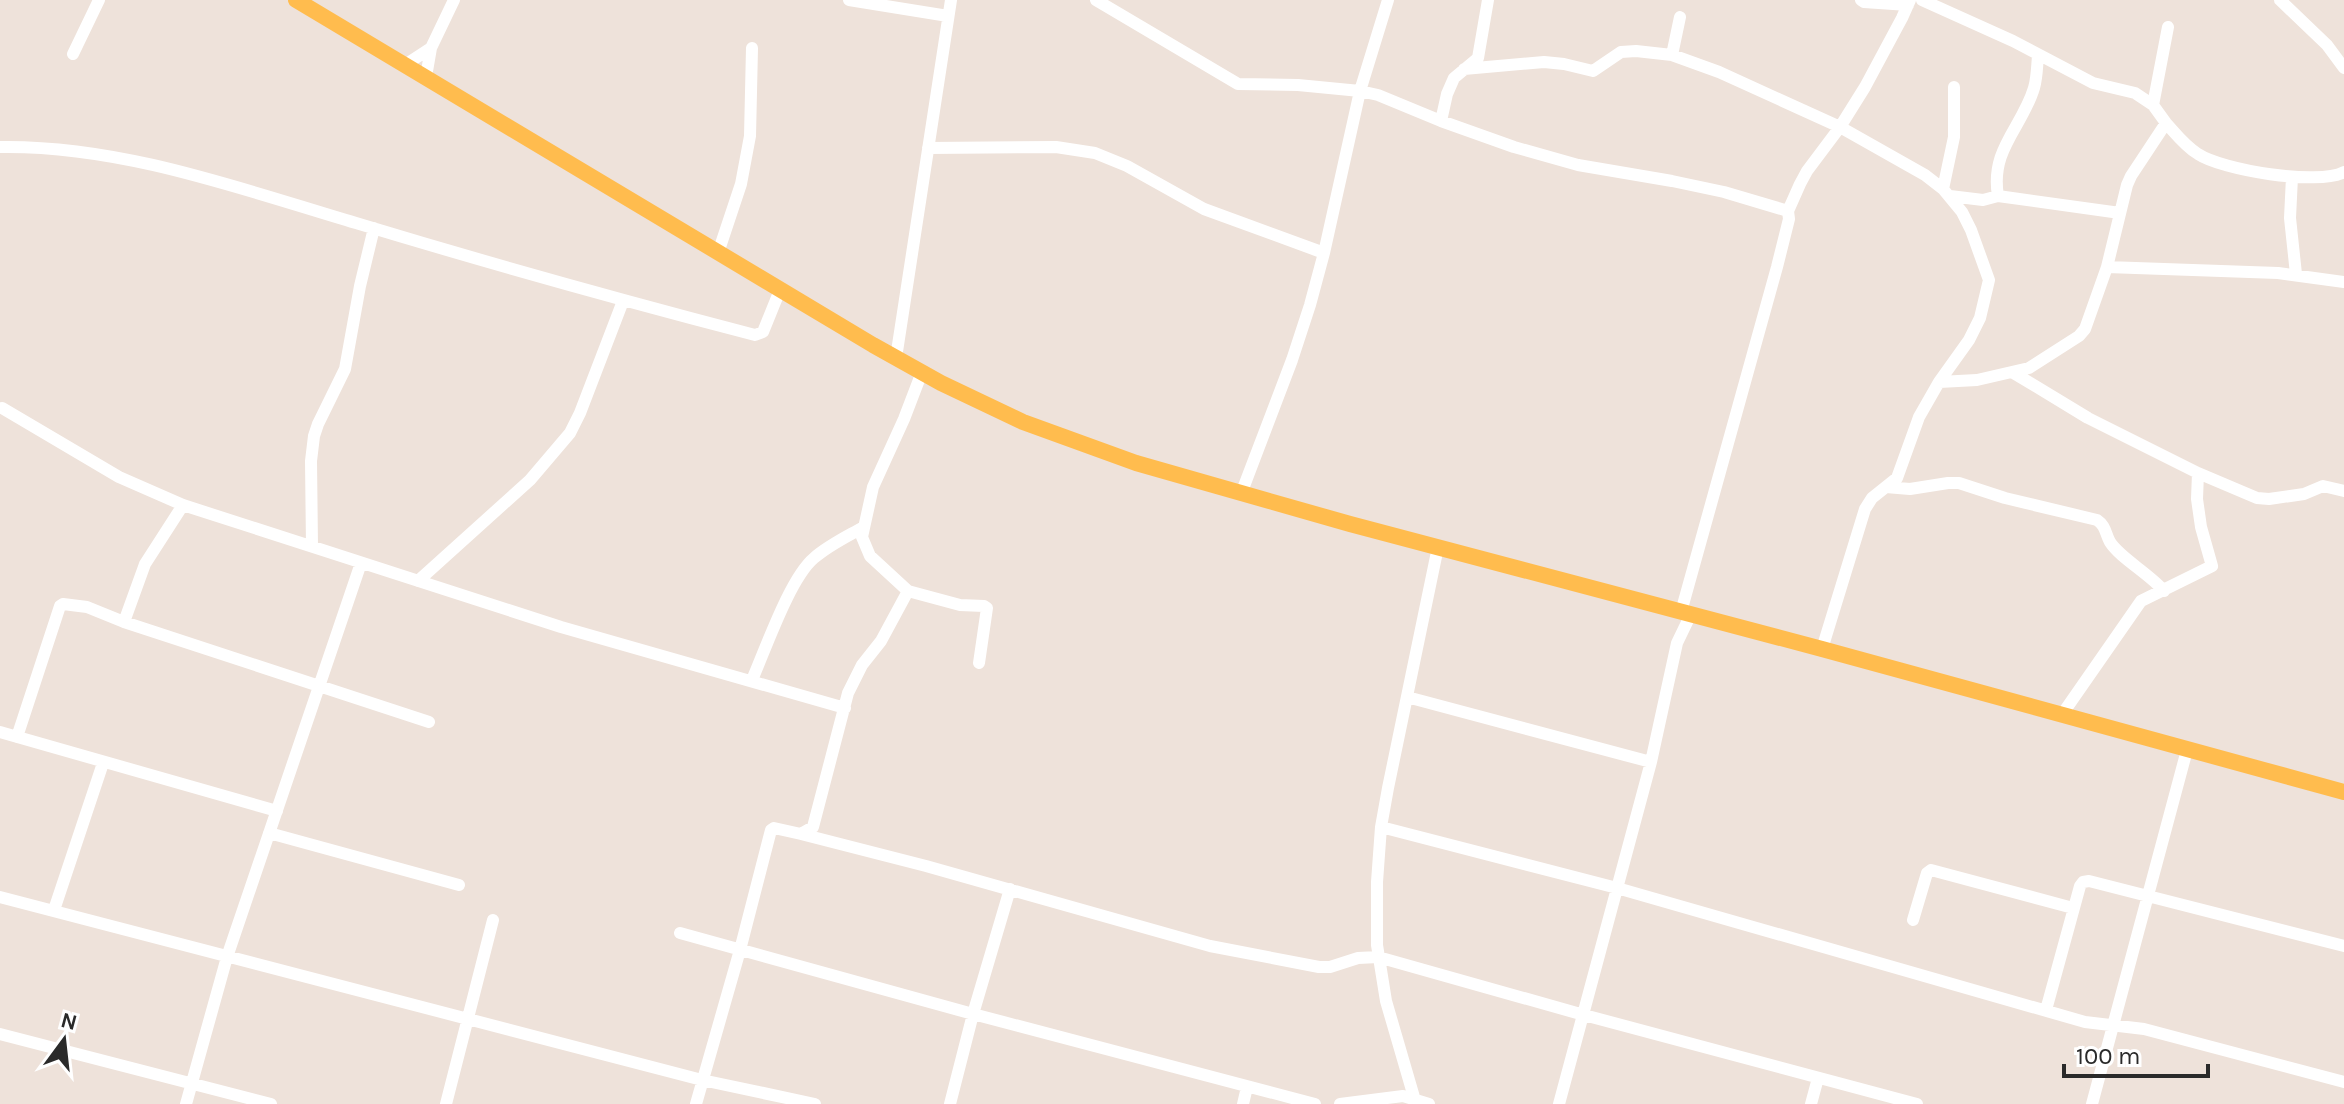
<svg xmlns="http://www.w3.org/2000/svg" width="2344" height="1104" viewBox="0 0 2344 1104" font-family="Karla,sans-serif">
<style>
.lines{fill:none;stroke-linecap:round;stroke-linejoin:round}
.minor{stroke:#fff;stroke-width:12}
.major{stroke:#ffbc4e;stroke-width:16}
</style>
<rect width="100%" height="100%" fill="#eee2da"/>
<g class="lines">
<path class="minor" d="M849,0L948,16
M1096,0L1238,84L1298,85L1360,91L1378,95L1441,121L1514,147L1578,165L1672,181L1724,192L1788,211
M1861,0L1864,2L1908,5
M1922,0L2013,41L2093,83L2135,93L2153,105
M2280,0L2327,45L2344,68
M73,54L99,0
M1672,55L1680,17
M405,65L431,48
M1464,69L1544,62L1564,64L1593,71L1621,52L1636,51L1672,55L1719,72L1840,127L1925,175L1943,189L1962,212L1971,230L1989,280L1980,318L1969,340L1939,382
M426,77L431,48L454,0
M1441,121L1447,94L1454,78L1478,58L1488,0
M2166,123C2176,134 2185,146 2198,154C2222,170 2318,186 2344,172
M0,147C121,145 241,189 356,223C488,263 621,300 755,335L763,332L780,290
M928,148L1056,147L1095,153L1127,166L1204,209L1324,253
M2292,177L2290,218L2296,274
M1943,189L1954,137V87
M1950,196L1983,200L1998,196L2120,213
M1998,196C1990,149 2022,128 2034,88C2037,78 2037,66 2038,56
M718,253L741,184L750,136L752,48
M2107,267L2278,273L2344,282
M896,358L951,0
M922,372L904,419L873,487L862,537L870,556L908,591L960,605L984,606L987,608L979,663
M2012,372L2088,418L2198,473L2257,498L2269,499L2304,494L2323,486L2344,491
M2,408L119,477L183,505L561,627L845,708
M1886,487L1910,489L1948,483H1959L2005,498L2097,520C2106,526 2105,533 2110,542C2120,558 2150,574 2164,591
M1241,494L1292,360L1310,305L1324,253L1360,91L1388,0
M312,546L311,461L314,436L318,424L345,369L360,286L374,228
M418,581L530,480L570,433L580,413L623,301
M1681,612L1777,267L1789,219L1788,211L1800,184L1807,171L1840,127L1865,87L1902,18L1910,0
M124,622L145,564L183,505
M1822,649L1865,509L1872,498L1897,478L1919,417L1939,382L1977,380L2029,368L2079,336L2085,329L2107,267L2127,185L2131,176L2166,123L2153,105L2168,27
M752,680C766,648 790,578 814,558C829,545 846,537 862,528
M1407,697L1651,762L1559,1104
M2061,716L2141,601L2212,566L2201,527L2197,499L2198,473
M0,732L277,811
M17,737L60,606L63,604L87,607L124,622L429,722
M1651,762L1677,643L1691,614
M1381,827L1617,888L2085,1022L2144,1029L2344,1082
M269,833L459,885
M801,834L926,866L1210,946L1319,967H1330L1358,958L1378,957L1584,1015L1917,1104
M0,897L702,1080L815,1104
M54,910L103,763
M1913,920L1927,873L1931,870L2073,908
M680,933L973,1014L1315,1104
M2046,1010L2080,886L2083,882L2089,881L2344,946
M0,1034L271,1104
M186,1104L227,957L361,563
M446,1104L493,920
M696,1104L740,950L771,830L774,828L801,834L813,827L848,693L862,665L881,641L908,591
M950,1104L973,1014L1010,889
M1243,1104L1247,1087
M1340,1104L1403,1096L1429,1104
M1416,1104L1386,1001L1377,945V882L1381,827L1388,788L1438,547
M1811,1104L1818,1078
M2092,1104L2187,750"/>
<path class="major" d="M296,0L873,345L941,383L1023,422L1136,463L1350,524L1822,649L2344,792"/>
</g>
<g transform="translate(64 1040) rotate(15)" stroke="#ffffff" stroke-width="6" paint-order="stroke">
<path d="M0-6L14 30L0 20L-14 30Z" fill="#2a2a2a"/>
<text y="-12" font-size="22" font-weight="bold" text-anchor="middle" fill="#2a2a2a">N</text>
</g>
<path d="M2064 1064v12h144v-12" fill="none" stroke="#2a2a2a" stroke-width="4"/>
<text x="2076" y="1064" font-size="24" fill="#2a2a2a" stroke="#ffffff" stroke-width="6" paint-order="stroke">100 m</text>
</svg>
